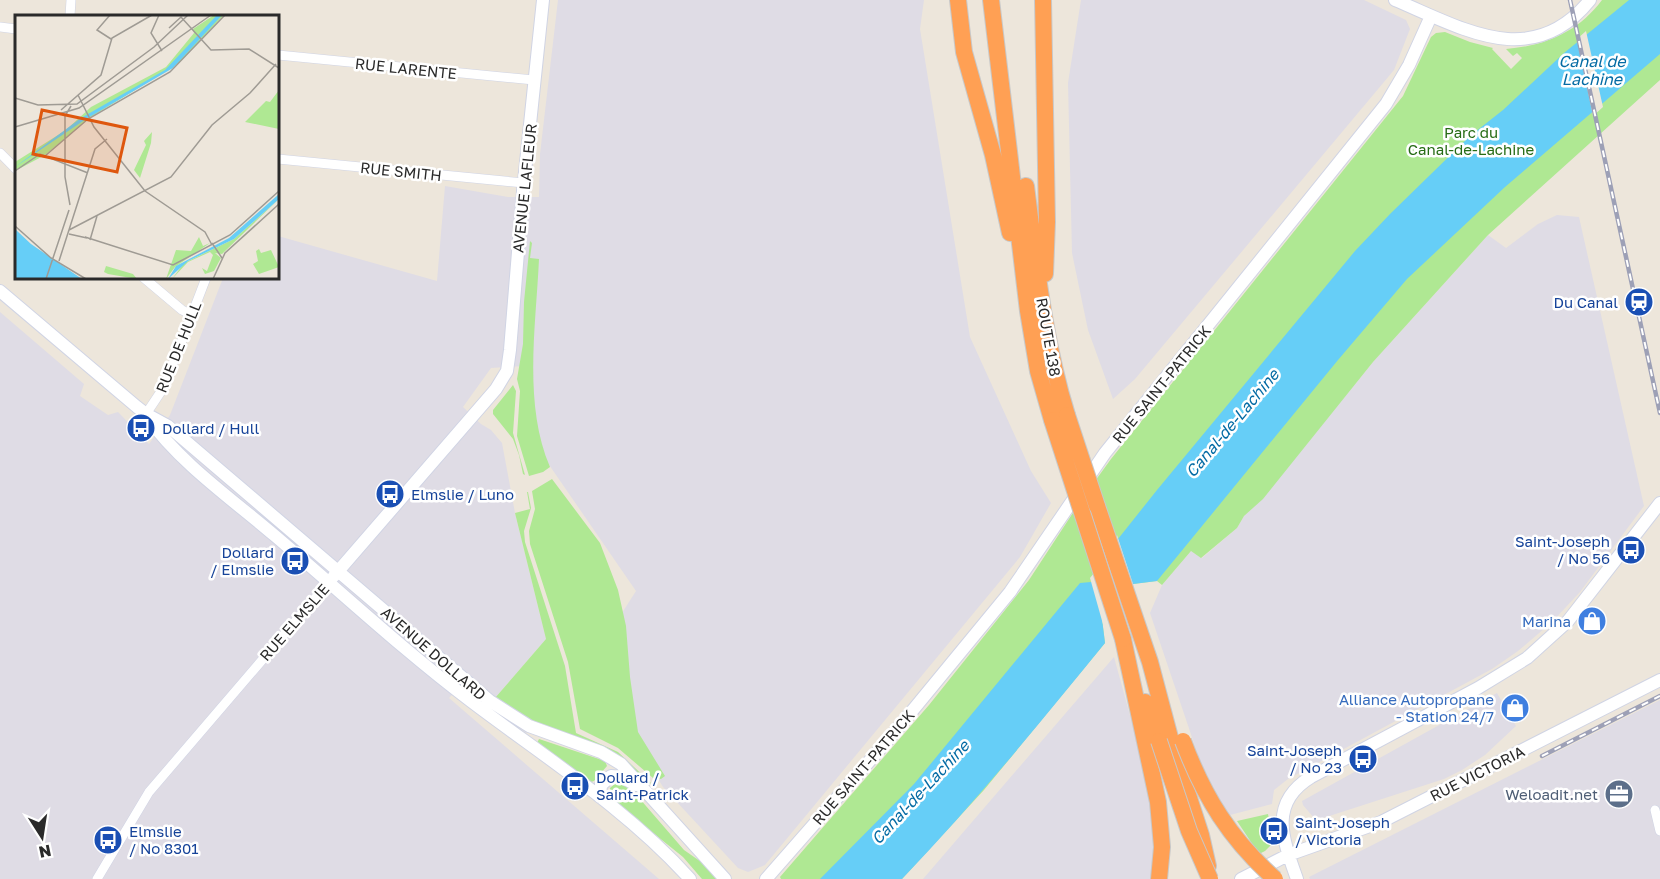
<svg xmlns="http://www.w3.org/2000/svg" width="1660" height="879" viewBox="0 0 1660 879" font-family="'Golos Text',sans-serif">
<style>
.industrial{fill:#dfdce5}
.green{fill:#afe893}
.water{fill:#66cef7}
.pier{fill:#ede6db}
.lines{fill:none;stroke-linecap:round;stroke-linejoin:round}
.street-casing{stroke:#d0d4e4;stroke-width:10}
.secondary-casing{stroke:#d0d4e4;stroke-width:14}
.highway-casing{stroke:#c8c8c8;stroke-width:18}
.street{stroke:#fff;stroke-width:9}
.secondary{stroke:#fff;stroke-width:12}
.highway{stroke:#ffa054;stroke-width:16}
.rail-casing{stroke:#9da0b6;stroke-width:4.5}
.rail{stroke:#fff;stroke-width:2;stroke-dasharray:7;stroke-linecap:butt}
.highway-bridge-casing{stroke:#c8c8c8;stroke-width:18;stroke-linecap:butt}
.highway-bridge{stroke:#ffa054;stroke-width:16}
.labels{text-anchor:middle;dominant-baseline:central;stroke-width:5;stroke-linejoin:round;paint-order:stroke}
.street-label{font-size:15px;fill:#2a2a2a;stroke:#fff}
.park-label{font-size:15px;fill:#266c15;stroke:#fff}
.transit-label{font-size:15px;fill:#164399;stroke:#fff;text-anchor:start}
.shop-label{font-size:15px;fill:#366cbe;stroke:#fff;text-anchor:end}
.service-label{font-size:15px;fill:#4e5e75;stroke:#fff;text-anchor:end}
.water-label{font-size:16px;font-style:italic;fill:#046ba4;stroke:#fff}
.inset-road{fill:none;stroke:#9f9b94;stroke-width:1.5}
.view{fill:#de570e;fill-opacity:0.15;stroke:#de570e;stroke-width:3}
.inset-edge{fill:none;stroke:#2a2a2a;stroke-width:3}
</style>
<rect width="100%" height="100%" fill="#ede6db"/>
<path class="industrial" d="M558,0H924L920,29L970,337L1031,471L1051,503L1020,557L765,865L748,872L738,868L663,787L647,761L635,728L622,613L636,591L534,443L524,366L491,368L463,407L481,424L491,430L502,443L515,513L546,639L495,698L469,676L449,698L659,879H0V312L84,384L80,396L108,415L118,412L149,444L170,415L223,278H278V236L437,281L445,186L508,197H539L540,154Z
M1081,0H1364L1406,20L1410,29L1394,70L1135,379L1113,399L1088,330L1072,253L1068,83Z
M1557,215L1579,217L1644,506L1580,592L1552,622L1518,651L1492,669L1288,779L1274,790L1272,804L1230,815L1223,806L1200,761L1150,613L1162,585L1191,551L1202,558L1237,528L1244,516L1263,498L1373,362L1488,235L1506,248L1538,224Z
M1114,657L1149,785L1156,835L1153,868L1150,879H923Z
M1497,693L1516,726L1485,755L1462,770L1444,779L1320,819L1314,818L1303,805L1302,801Z
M1660,700V879H1310L1309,877Z"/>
<path class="green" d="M1602,0H1660V80L1488,235L1373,362L1263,499L1244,516L1237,528L1201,558L1191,551L1162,585L1157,581L1133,584L1102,619L1105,643L984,790L902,879H781L780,877L929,705L1029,580L1082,499L1111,459L1403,96L1431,37L1436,33L1445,32L1470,42L1493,48L1492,49L1511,69L1522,58L1517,53L1513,56L1506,49C1545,46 1578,32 1602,0Z
M530,241L532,243L530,258L539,259C536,326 523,404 550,467L543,472L529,476L517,436L520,391L517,379L523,344L524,302Z
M513,385L516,391L513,433L525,475L523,474L519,455L513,439L493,414V410Z
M552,479L600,543L618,590L626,626L630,677L638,732L665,776L661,779L653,778L618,748L580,729L568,662L530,544L529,531L535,509L532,491Z
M527,492H528L531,508L524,531L525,542L565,666L576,733L618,752L651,783L649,784L622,758L607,748L526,718L495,698L546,639L515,513L530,509Z
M539,739L605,761L607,766L594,781L591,782L537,743Z
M617,782L627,784L684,850L707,866L719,879H702L683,857L611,799L610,788Z
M1268,814L1273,843L1265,851L1259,854L1237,821Z"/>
<path class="water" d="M1629,0H1660V54L1505,187L1407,279L1338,360L1157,581L1133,584L1102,619L1105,643C1039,724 974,804 902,879H820L914,784L1080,583L1091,582L1109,560L1118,539L1157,490L1355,251L1390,214L1470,136L1503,110L1564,53Z"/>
<path class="pier" d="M1586,31L1603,107L1593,116L1577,39Z
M1117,535L1134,587L1105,620L1108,642L1090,578L1106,558Z"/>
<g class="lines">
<g class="street-casing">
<path id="street" d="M70,16L71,0
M0,27L16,29
M278,55L534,80
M0,153L16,169
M278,159L524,183
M144,278L182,310L192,315
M146,414L164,387L206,278
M1655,810L1660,831
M97,879L149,792L329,582"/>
</g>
<g class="secondary-casing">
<path id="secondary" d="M1395,0C1462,28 1532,72 1590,0
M0,291L137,407L146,414L168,426L490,701L529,726L601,752L621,764L725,879
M148,418C179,462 233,500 274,535C340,591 403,650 472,702C546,758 627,809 690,879
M334,576L496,389L507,371L510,350L523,191L543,0
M600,797L601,785L611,776L622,777L636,785
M766,879L894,733L1010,592L1105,453L1386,104L1409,65L1431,16
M1241,879L1288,855L1381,822L1660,680
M1297,879C1283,840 1268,803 1311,777L1478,688L1527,658L1568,621L1660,503"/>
</g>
<g class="highway-casing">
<path id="highway" d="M958,0L964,52L993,155L1010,233
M991,0L1028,311L1038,371L1052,420
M1043,0L1047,222L1045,274
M1026,186C1036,263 1044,341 1067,415
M1097,506L1150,662L1172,745L1201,835L1208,866
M1123,639L1158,802L1162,847L1159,879
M1145,702L1159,741"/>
</g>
<use href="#street" class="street"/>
<use href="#secondary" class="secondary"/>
<use href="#highway" class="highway"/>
<g class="rail-casing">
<path id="rail" d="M1570,0L1660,413
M1542,756L1660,696"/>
</g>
<use href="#rail" class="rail"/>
<g class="highway-bridge-casing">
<path id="highway-bridge" d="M1067,415L1097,506
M1052,420L1123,639
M1159,741L1189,831L1210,879
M1183,741C1204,797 1230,839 1275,879"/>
</g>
<use href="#highway-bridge" class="highway-bridge"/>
</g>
<defs>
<g id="station-disc" transform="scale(1.5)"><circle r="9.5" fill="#1a4fb4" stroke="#fff"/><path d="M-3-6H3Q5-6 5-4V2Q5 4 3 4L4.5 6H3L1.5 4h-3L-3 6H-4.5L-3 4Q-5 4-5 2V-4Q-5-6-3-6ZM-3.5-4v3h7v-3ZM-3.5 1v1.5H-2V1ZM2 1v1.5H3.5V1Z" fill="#fff"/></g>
<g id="bus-disc" transform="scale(1.5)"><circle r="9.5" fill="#1a4fb4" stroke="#fff"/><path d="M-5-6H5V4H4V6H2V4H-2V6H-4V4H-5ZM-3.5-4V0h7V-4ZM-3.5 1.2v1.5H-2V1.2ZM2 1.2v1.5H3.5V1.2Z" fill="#fff"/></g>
<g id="shop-disc" transform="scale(1.5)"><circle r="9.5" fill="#3f7fe0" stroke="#fff"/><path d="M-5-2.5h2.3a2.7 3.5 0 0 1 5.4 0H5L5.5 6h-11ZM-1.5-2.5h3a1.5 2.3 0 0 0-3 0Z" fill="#fff"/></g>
<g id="office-disc" transform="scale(1.5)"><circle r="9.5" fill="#5c6f8a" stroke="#fff"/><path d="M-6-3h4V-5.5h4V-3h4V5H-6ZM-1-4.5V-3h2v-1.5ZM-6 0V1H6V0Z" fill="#fff"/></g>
</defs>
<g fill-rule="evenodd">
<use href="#station-disc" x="1639" y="302"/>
<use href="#bus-disc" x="141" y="428"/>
<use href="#bus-disc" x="390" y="494"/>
<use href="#bus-disc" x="1631" y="550"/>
<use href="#bus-disc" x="295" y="561"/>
<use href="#shop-disc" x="1592" y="621"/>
<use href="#shop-disc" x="1515" y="708"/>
<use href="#bus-disc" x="1363" y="759"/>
<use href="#bus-disc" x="575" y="786"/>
<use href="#office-disc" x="1619" y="794"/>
<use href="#bus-disc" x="1274" y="831"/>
<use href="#bus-disc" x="108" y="840"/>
</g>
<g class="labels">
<g class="street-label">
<text transform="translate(406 68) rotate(6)">RUE LARENTE</text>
<text transform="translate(401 171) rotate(6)">RUE SMITH</text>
<text transform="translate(524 188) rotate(-84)">AVENUE LAFLEUR</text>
<text transform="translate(1049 337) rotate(80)">ROUTE 138</text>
<text transform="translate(178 347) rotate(-68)">RUE DE HULL</text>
<text transform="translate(1161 384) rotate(-51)">RUE SAINT-PATRICK</text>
<text transform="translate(294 622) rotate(-49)">RUE ELMSLIE</text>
<text transform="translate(434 653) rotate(41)">AVENUE DOLLARD</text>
<text transform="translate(863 767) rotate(-49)">RUE SAINT-PATRICK</text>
<text transform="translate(1477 773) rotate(-27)">RUE VICTORIA</text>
</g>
<g class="park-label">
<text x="1471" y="132">Parc du<tspan x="1471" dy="17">Canal-de-Lachine</tspan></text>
</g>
<g class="transit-label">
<text x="1618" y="302" text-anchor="end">Du Canal</text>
<text x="162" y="428">Dollard / Hull</text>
<text x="411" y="494">Elmslie / Luno</text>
<text x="1610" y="541" text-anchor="end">Saint-Joseph<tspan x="1610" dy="17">/ No 56</tspan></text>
<text x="274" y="552" text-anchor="end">Dollard<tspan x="274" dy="17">/ Elmslie</tspan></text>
<text x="1342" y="750" text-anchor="end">Saint-Joseph<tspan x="1342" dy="17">/ No 23</tspan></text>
<text x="596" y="777">Dollard /<tspan x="596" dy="17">Saint-Patrick</tspan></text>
<text x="1295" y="822">Saint-Joseph<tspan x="1295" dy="17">/ Victoria</tspan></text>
<text x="129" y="831">Elmslie<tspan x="129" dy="17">/ No 8301</tspan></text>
</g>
<g class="shop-label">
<text x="1571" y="621">Marina</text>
<text x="1494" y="699">Alliance Autopropane<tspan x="1494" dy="17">- Station 24/7</tspan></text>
</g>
<g class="service-label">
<text x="1598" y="794">Weloadit.net</text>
</g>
<g class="water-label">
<text x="1592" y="61">Canal de<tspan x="1592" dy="18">Lachine</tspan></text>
<text transform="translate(1232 423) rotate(-50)">Canal-de-Lachine</text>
<text transform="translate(920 792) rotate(-47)">Canal-de-Lachine</text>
</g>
</g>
<g transform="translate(15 15)">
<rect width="264" height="264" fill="#ede6db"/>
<path d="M199,0H209L164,48L76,102L30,140L0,156V147L51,115L76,92L151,52L179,18L178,14ZM264,75V114L230,107L251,86L255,87ZM137,117L136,128L125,163L119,155L131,130L129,126ZM264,184L207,239L200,238L206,243L199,256L190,259L187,253L192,256L198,240L195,237L173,247L157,264L169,248L219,224ZM184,222L188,231L195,228L160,252L151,264L161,235L176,236ZM244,234L246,238L256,235L264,252L244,259L238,249L243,246L241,236ZM91,251L118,259L122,264L93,259L89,257Z" fill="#afe893"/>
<path d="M202,0H207L158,53L71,104L0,152L66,103L150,55ZM264,179V184L219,224L173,246L153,264L161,251L214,223ZM0,214L16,229L67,264H0Z" fill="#66cef7"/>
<path class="inset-road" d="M95,0L82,15L96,24M144,0L136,18L147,36M154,13L166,2L196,35L234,34L264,53M63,80L79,112L130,176L190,217L197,230M0,83L23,90L62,89L139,32L173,0M46,95L86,60L97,23L137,0M0,112L64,93L196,0M30,141L73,104L155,57L210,0M0,156L25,139L73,158M55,190L50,162V101L56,91M0,211L36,243L71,264M54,215L156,162L197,110L235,78L261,49M54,219L72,223M70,222L158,250L215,220L264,176M75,225L82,201M197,228L207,243M44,246L80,134L92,124M31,264L54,195M198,264L210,238L264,189"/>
<path class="view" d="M27,95L112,113L102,157L18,139Z"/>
<rect width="264" height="264" class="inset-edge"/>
</g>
<g transform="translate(42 837) rotate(168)" stroke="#ffffff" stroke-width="4.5" paint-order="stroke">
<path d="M0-4.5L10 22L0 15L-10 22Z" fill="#2a2a2a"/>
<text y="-9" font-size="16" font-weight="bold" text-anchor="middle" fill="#2a2a2a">N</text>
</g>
</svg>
